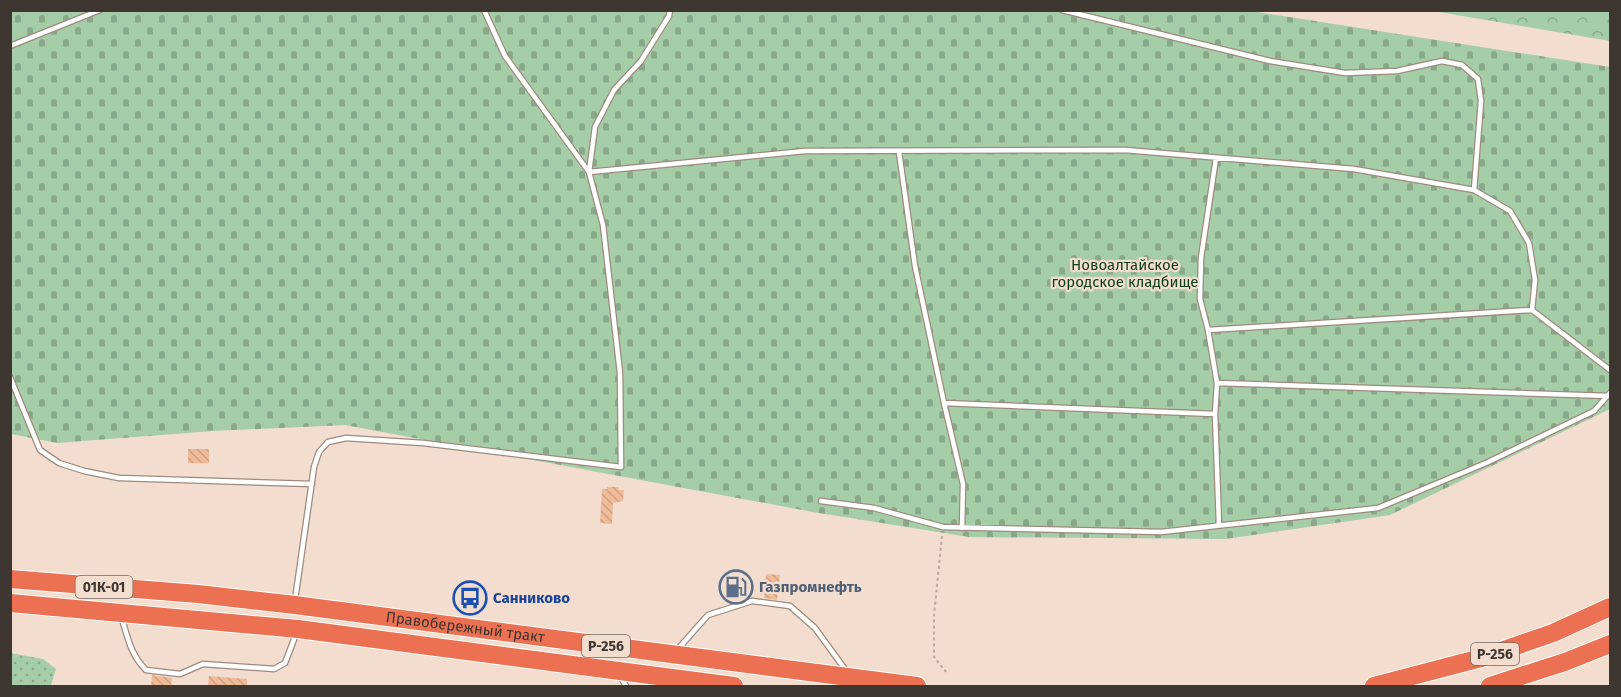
<svg xmlns="http://www.w3.org/2000/svg" width="1621" height="697" viewBox="0 0 1621 697" font-family="'Fira Sans',sans-serif">
<style>
.grass{fill:url(#grass-dots)}
.forest{fill:url(#forest-crowns)}
.cemetery{fill:url(#cemetery-stones)}
.building{fill:url(#building-back-hatch)}
.lines{fill:none;stroke-linecap:round;stroke-linejoin:round}
.lane-casing{stroke:#9e8a7e;stroke-width:7}
.highway-casing{stroke:#fff;stroke-width:20}
.path{stroke:#baa99e;stroke-width:2;stroke-dasharray:3 3;stroke-linecap:butt}
.lane{stroke:#fff;stroke-width:4.5}
.highway{stroke:#eb7152;stroke-width:18}
.labels{text-anchor:middle;dominant-baseline:central;stroke-width:4.5;stroke-linejoin:round;paint-order:stroke}
.shield{fill:#f2ddcf;stroke:#746860;stroke-width:1.5}
.shield-label{font-size:14px;font-weight:bold;fill:#3e3631}
.park-label{font-size:15px;fill:#0f4119;stroke:#f2ddcf}
.service-label{font-size:15px;font-weight:bold;fill:#4e5e75;stroke:#f2ddcf;text-anchor:start}
.transit-label{font-size:15px;font-weight:bold;fill:#164399;stroke:#f2ddcf;text-anchor:start}
.street-label{font-size:15px;fill:#3e3631;stroke:#f2ddcf}
</style>
<defs>
<pattern id="grass-dots" width="8" height="8" patternUnits="userSpaceOnUse" patternTransform="scale(1.5)"><rect width="8" height="8" fill="#a5cea8"/><path d="M2 2h.1M6 6h.1" fill="none" stroke="#88a889" stroke-width="1.8" stroke-linecap="round"/></pattern>
<pattern id="forest-crowns" width="20" height="18" patternUnits="userSpaceOnUse" patternTransform="scale(1.5)"><rect width="20" height="18" fill="#a5cea8"/><path d="M2 6a3 3 0 1 1 6 0M12 15a3 3 0 1 1 6 0" fill="none" stroke="#88a889"/></pattern>
<pattern id="cemetery-stones" width="16" height="16" patternUnits="userSpaceOnUse" patternTransform="scale(1.5)"><rect width="16" height="16" fill="#a5cea8"/><path d="M2 7V4a2 2 0 0 1 4 0v3zM10 15v-3a2 2 0 0 1 4 0v3z" fill="#88a889"/></pattern>
<pattern id="building-back-hatch" width="6" height="6" patternUnits="userSpaceOnUse" patternTransform="scale(1.5)"><rect width="6" height="6" fill="#f0bb99"/><path d="M-1 5l2 2M0 0l6 6M5-1l2 2" fill="none" stroke="#cfa184"/></pattern>
</defs>
<rect width="100%" height="100%" fill="#f2ddcf"/>
<path class="grass" d="M10,653L43,659L56,669L51,685L11,686Z"/>
<path class="forest" d="M1433,11H1610V41Z"/>
<path class="cemetery" d="M1244,10L1610,67V409L1390,515L1226,539L969,537L813,512L345,425L213,431L57,443L11,434L10,11Z"/>
<path class="building" d="M188,449H209V463H188Z
M607,487H619V490H624L623,501L613,503L612,524L600,523L602,489H607Z
M727,574L745,576L742,599H725Z
M766,574L780,575L777,600L764,598Z
M152,675L172,678L171,687H151Z
M209,676L247,679V687H208Z"/>
<g class="lines">
<g class="lane-casing">
<path id="lane" d="M670,10L669,16L641,61L614,90L595,127L589,172L805,151L1125,150L1354,169L1474,190L1510,211L1529,243L1535,280L1532,310L1610,370
M1062,10L1270,61L1345,73L1397,71L1442,61L1462,65L1478,79L1481,101L1474,190
M10,46L100,10
M899,152L915,266L944,403L963,484L962,528
M1216,158L1201,258L1200,299L1208,330L1217,383L1215,414L1219,524
M1208,330L1532,310
M10,377L40,450L59,463L84,471L119,478L312,484
M1217,383L1610,396
M944,403L1215,414
M821,501L874,508L943,527L1161,532L1378,508L1486,463L1594,411L1610,393
M295,600L314,467L319,452L328,442L346,438L423,443L621,467L620,373L603,225L589,172L505,56L484,10
M122,619C128,639 131,655 146,670L180,674L203,664L274,669L285,663L296,634
M677,650L708,615L752,601L790,606L815,628L847,672
M620,676L626,686"/>
</g>
<g class="highway-casing">
<g id="highway">
<path id="s1" d="M10,579L198,594L295,605L917,686"/>
<path d="M10,603L298,629L734,686"/>
<path d="M1374,686L1481,658L1553,633L1610,607"/>
<path d="M1490,686L1565,662L1610,644"/>
</g>
</g>
<path class="path" d="M942,536L934,615V657L946,672"/>
<use href="#lane" class="lane"/>
<use href="#highway" class="highway"/>
</g>
<defs>
<g id="fuel-ring" transform="scale(1.725)"><circle r="9.5" fill="#f2ddcf" stroke="#5c6f8a" stroke-width="1.5"/><path d="M-5.5-6h7V0h2V4h1.3V-2.5L3-4.5l.8-.8L6-3V5H2.5V1h-1V6h-7ZM-4.2-4.7v3.2H.2V-4.7Z" fill="#5c6f8a"/></g>
<g id="bus-ring" transform="scale(1.725)"><circle r="9.5" fill="#f2ddcf" stroke="#1a4fb4" stroke-width="1.5"/><path d="M-5-6H5V4H4V6H2V4H-2V6H-4V4H-5ZM-3.5-4V0h7V-4ZM-3.5 1.2v1.5H-2V1.2ZM2 1.2v1.5H3.5V1.2Z" fill="#1a4fb4"/></g>
</defs>
<g fill-rule="evenodd">
<use href="#fuel-ring" x="736" y="587"/>
<use href="#bus-ring" x="470" y="598"/>
</g>
<g class="labels">
<g class="shield">
<rect x="75.5" y="576" width="57" height="22" rx="4.5"/>
<rect x="582" y="635" width="48" height="22" rx="4.5"/>
<rect x="1471" y="643" width="48" height="22" rx="4.5"/>
</g>
<g class="shield-label">
<text x="104" y="587">01К-01</text>
<text x="606" y="646">Р-256</text>
<text x="1495" y="654">Р-256</text>
</g>
<g class="park-label">
<text x="1125" y="265">Новоалтайское<tspan x="1125" dy="17">городское кладбище</tspan></text>
</g>
<g class="service-label">
<text x="759" y="587">Газпромнефть</text>
</g>
<g class="transit-label">
<text x="493" y="598">Санниково</text>
</g>
<g class="street-label">
<text stroke="none"><textPath href="#s1" startOffset="458">Правобережный тракт</textPath></text>
</g>
</g>
<rect width="1621" height="697" fill="none" stroke="#3e3631" stroke-width="24"/>
</svg>
